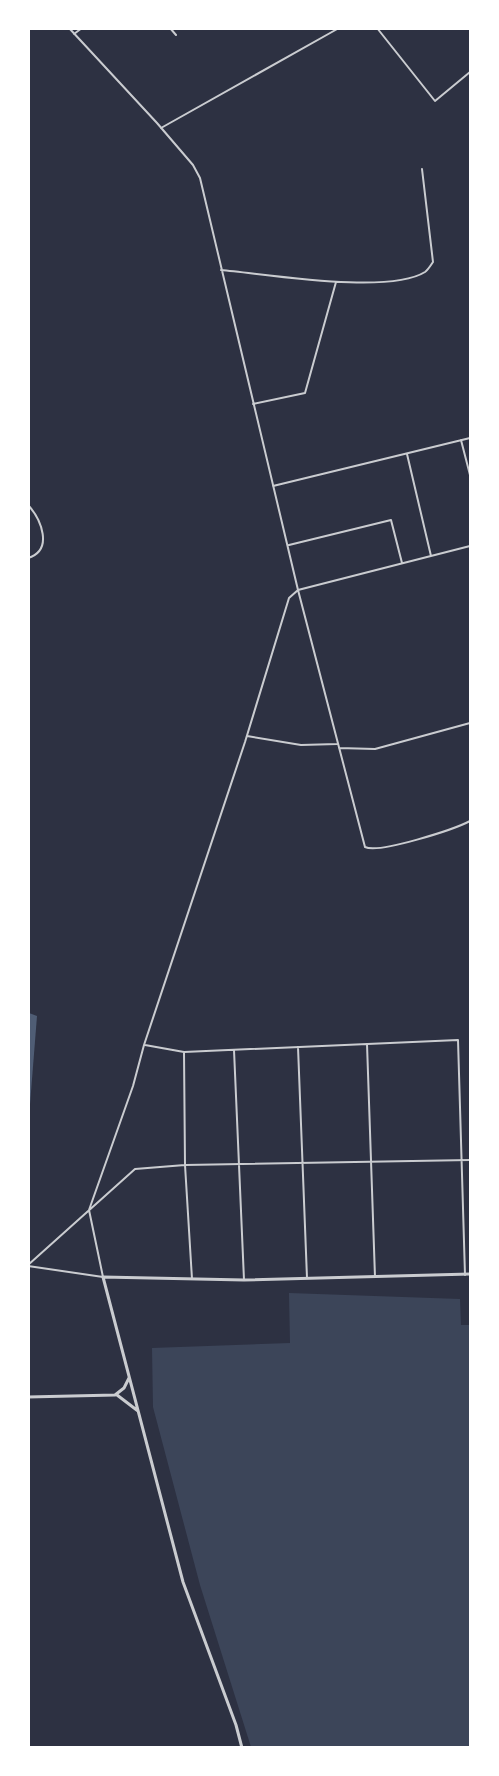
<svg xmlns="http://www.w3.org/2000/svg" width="499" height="1776" viewBox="0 0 499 1776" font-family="Lato,sans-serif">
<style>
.green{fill:#3c4559}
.water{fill:#4f5d75}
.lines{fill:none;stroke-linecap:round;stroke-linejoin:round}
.minor{stroke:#caccd0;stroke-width:2}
.tertiary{stroke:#caccd0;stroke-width:3}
</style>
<rect width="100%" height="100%" fill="#2d3142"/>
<path class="green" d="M289,1293L460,1299L461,1325H470V1747H251L200,1585L153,1407L152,1348L290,1343Z"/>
<path class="water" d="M29,1013L37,1016L29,1117L28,1013Z"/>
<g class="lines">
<path class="minor" d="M69,28L157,123L193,165L200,178L298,590L365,847C379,854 455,829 470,821
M170,28L176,35
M377,28L435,101L470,72
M74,34L82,28
M161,128L339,28
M221,270C267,274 388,295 425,272C428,270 431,265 433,262L422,169
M253,404L305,393L336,282
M461,440L470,475
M407,454L431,556
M273,486L470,438
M28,505C41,519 54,550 28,558
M289,545L391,520L402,563
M247,736L301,745L337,744
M339,748L375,749L470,723
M28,856L29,855
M367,1044L375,1277
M145,1045L184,1052L458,1040L465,1275
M298,1047L307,1278
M234,1050L244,1280
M184,1052L185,1165L192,1279
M28,1265L135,1169L185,1165L470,1160
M28,1266L103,1277L89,1210L133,1086L144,1045L245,742L289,598L298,590L470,546"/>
<path class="tertiary" d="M117,1395L138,1411
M28,1397L115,1395L124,1388L129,1378
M242,1748L236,1725L183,1582L103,1277L244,1280L470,1274"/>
</g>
<rect width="499" height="1776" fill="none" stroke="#ffffff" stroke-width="60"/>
</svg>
